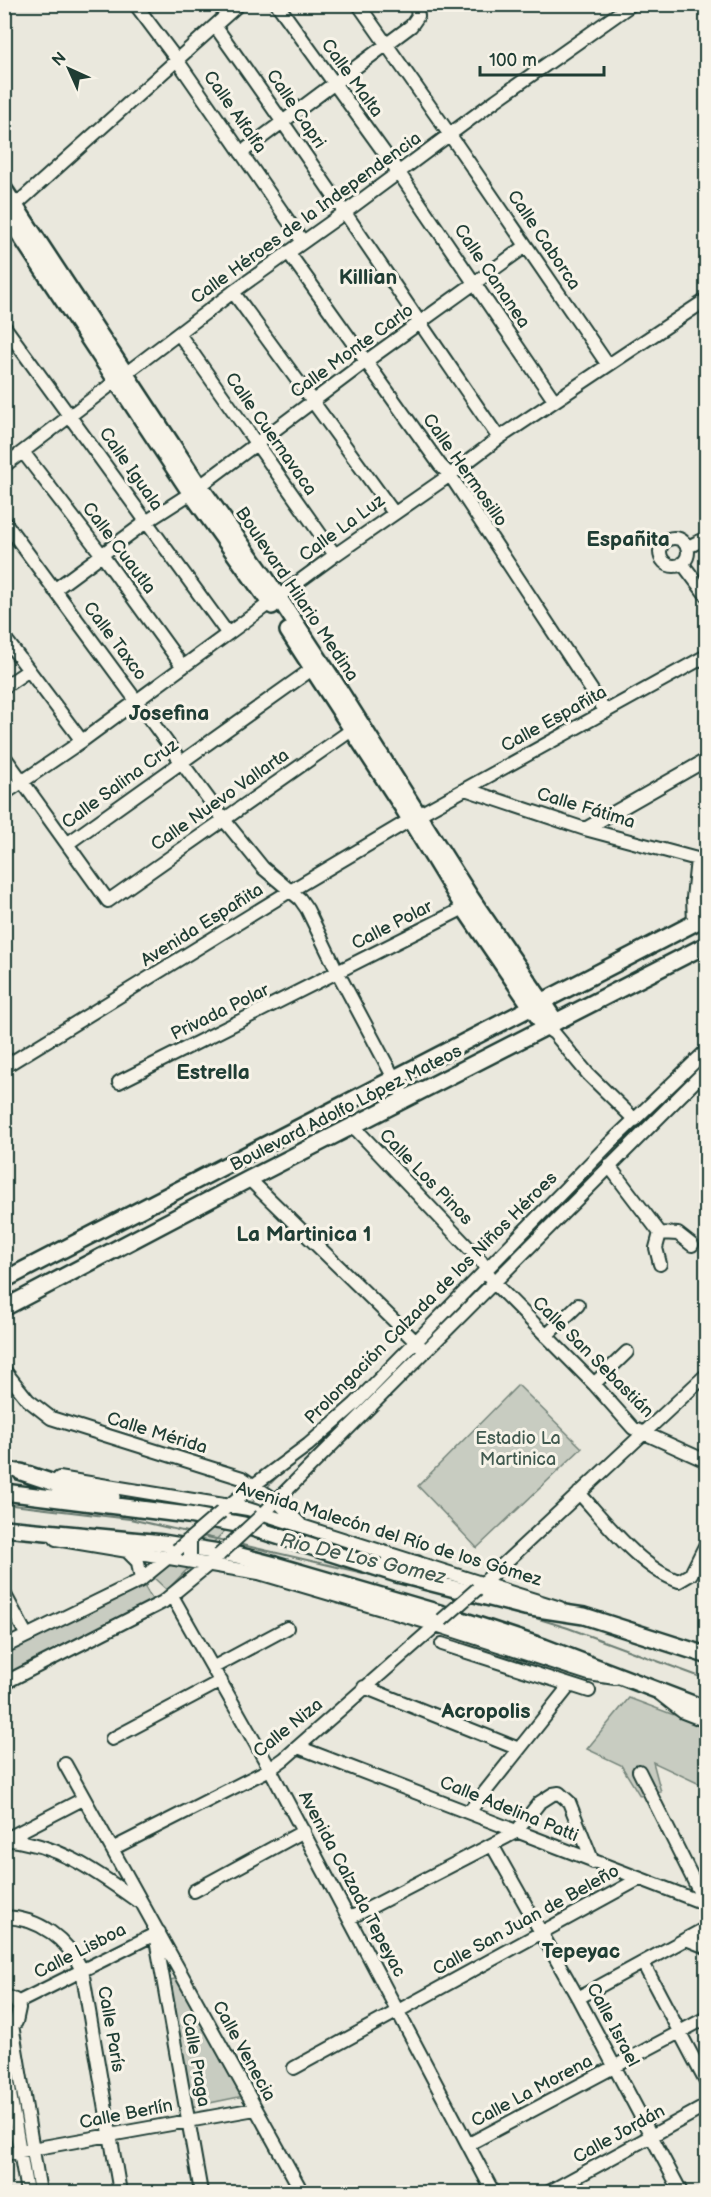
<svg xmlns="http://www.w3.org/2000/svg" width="711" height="2197" viewBox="0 0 711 2197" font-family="'Balsamiq Sans',sans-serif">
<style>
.green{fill:#c8ccc1;stroke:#74847a;stroke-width:1.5}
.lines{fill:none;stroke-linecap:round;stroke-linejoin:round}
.stream{stroke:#6a7c72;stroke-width:2}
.minor-casing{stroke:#1f3d34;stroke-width:16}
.major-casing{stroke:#1f3d34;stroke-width:20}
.minor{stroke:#f7f3e8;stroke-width:12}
.major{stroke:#f7f3e8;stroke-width:15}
.minor-bridge-casing{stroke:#1f3d34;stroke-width:16;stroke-linecap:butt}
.minor-bridge{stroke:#f7f3e8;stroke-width:12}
.labels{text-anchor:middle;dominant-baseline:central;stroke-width:6;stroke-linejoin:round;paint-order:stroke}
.street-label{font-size:18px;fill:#1f3d34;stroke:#f7f3e8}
.park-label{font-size:18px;fill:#415a50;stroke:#f7f3e8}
.water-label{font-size:20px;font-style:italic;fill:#445c53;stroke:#f7f3e8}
.quarter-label{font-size:21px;font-weight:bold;fill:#1f3d34;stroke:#f7f3e8}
</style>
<rect width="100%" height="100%" fill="#eae8dd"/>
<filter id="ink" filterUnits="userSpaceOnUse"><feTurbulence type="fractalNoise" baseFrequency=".0167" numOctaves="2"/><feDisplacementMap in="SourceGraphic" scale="12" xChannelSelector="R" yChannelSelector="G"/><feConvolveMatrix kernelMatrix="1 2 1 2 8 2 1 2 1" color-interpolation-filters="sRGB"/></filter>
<g filter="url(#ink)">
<path class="green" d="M706,1055V1060L526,1236L476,1289L706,1061V1068L312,1461L309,1458L381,1385L286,1468L167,1590L153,1577L342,1409Z
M518,1385L582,1448L477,1548L418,1486Z
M142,1582L153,1601L5,1676V1650Z
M629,1698L706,1727V1787L653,1762L661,1792L640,1796L621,1765L587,1749Z
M180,1978L244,2096L190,2107L169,1980Z"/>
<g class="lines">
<path class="stream" d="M4,1504L130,1519L191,1533
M202,1536L226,1541
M238,1544L393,1580
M523,1614L568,1628L706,1679"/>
<g class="minor-casing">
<path id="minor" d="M135,4L177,60L303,242
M277,4L399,173L554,400
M358,4L450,135L608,365
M215,26C312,161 404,301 499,438
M241,153L411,26L418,16L416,4
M10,210L239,4
M288,252L440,465L450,475L606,712
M233,292L394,513
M4,326L228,634
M179,334L335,555
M23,452L102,555L183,667
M4,466L233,292L344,213L496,100L632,4
M200,486L365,362L526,246
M4,521L224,820L263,868L300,899L307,909L338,973L405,1099
M660 552a14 14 0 1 1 28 0a14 14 0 1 1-28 0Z
M688,547L706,538
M682,563L706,595
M54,590L146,522L191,493
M4,637L82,741
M4,687L29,670
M4,756L108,901L353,729
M465,789L585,829L697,859
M4,794L82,741L335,555L450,475L499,438L706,300
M585,829L706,760
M67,844L312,669
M694,923L693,898L697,859
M545,1027L554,1033L588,1074L635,1120
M4,1067L290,891L420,814L706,656
M119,1082L464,908
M353,1126L481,1261L494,1283L594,1384L633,1428L706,1461
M609,1166L660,1233
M249,1179L421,1347
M660,1233L678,1234L692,1245
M660,1264L656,1248L660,1233
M546,1336L578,1305
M4,1370L28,1400L51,1418L242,1478L277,1501L300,1524
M594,1384L627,1352
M4,1468L30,1473
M59,1478L248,1509L560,1608
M579,1493C606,1522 641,1569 679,1581L691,1574L706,1544
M221,1512L254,1485L308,1445L355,1404L609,1144L706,1051
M261,1516L706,1070
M56,1539L259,1573L436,1625L589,1674L615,1678
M127,1551L138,1562L141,1580
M479,1587L706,1375
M4,1593L27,1636
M172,1596L270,1769L493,2192
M442,1644L589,1691
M4,1647L139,1581L171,1555
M214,1667L287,1628
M4,1683L163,1602L214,1560
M364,1687L519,1749
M660,1694L683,1712L706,1721
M112,1739L221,1681
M298,1747L706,1904
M65,1764L302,2192
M639,1771L705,1903
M469,1812L570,1685
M4,1839C58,1844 94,1870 136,1900
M6,1839L83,1799
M492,1845L578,1998L681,2192
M112,1849L270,1769L284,1759L441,1621
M194,1891L304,1831
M4,1917C40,1918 67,1939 82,1970L120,2192
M350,1918L516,1832L539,1803L553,1794L559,1793L569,1802L593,1862
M154,1928L201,2192
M686,1939L706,1947
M643,1963L706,2082
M4,1995L15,2000L19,2008L16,2022L6,2027
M578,1998L706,1928
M17,2003L159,1932
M12,2025L40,2192
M4,2059L27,2192
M294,2068L639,1879
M469,2144L706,2018
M4,2154L255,2109
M549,2192L706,2106"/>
</g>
<g class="major-casing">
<path id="major" d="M4,189L196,481L265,577L335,683L471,898L556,1022
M4,211L188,489L272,606
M288,631L403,808L464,908L545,1027
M4,1280L706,917
M4,1308L249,1179L706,945
M21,1472L60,1485L112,1497
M4,1492L188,1515L243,1525L397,1574L525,1607L584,1616L706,1655
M4,1528L163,1543L237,1555L275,1565L450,1616L544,1647L706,1709
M387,1564L403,1566L417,1564"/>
</g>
<use href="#minor" class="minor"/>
<use href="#major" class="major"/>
<g class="minor-bridge-casing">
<path id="minor-bridge" d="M190,1539V1555
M177,1550L221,1512
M219,1555L261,1516
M442,1620L477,1589"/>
</g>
<use href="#minor-bridge" class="minor-bridge"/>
</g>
</g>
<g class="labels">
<g class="street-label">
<text transform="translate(352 78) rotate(54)">Calle Malta</text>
<text transform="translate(296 109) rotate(56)">Calle Capri</text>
<text transform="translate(235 112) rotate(55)">Calle Alfalfa</text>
<text transform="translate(306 218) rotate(-36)">Calle Héroes de la Independencia</text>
<text transform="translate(544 240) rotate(56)">Calle Caborca</text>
<text transform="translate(492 276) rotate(56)">Calle Cananea</text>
<text transform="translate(352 351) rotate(-36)">Calle Monte Carlo</text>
<text transform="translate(271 434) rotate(55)">Calle Cuernavaca</text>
<text transform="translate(131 469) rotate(55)">Calle Iguala</text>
<text transform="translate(465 470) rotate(55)">Calle Hermosillo</text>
<text transform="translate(342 528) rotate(-36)">Calle La Luz</text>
<text transform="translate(119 548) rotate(53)">Calle Cuautla</text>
<text transform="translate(297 594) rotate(56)">Boulevard Hilario Medina</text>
<text transform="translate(115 641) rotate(53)">Calle Taxco</text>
<text transform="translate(554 719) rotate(-29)">Calle Españita</text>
<text transform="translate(120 784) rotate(-36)">Calle Salina Cruz</text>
<text transform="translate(220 800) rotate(-35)">Calle Nuevo Vallarta</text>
<text transform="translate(586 808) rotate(17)">Calle Fátima</text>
<text transform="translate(202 925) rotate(-32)">Avenida Españita</text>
<text transform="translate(392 925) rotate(-27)">Calle Polar</text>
<text transform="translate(220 1012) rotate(-26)">Privada Polar</text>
<text transform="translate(346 1108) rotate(-27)">Boulevard Adolfo López Mateos</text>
<text transform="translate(426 1177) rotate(46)">Calle Los Pinos</text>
<text transform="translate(431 1298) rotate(-45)">Prolongación Calzada de los Niños Héroes</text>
<text transform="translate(593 1357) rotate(45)">Calle San Sebastián</text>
<text transform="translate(157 1433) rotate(17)">Calle Mérida</text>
<text transform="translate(389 1534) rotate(17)">Avenida Malecón del Río de los Gómez</text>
<text transform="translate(288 1728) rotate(-39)">Calle Niza</text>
<text transform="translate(509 1809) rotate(22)">Calle Adelina Patti</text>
<text transform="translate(352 1884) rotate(62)">Avenida Calzada Tepeyac</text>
<text transform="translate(526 1920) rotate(-29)">Calle San Juan de Beleño</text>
<text transform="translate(80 1951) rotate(-27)">Calle Lisboa</text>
<text transform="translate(613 2025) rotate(62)">Calle Israel</text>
<text transform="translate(111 2029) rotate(80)">Calle París</text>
<text transform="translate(244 2051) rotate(61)">Calle Venecia</text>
<text transform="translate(196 2060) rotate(80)">Calle Praga</text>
<text transform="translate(532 2091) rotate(-28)">Calle La Morena</text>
<text transform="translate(126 2114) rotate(-11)">Calle Berlín</text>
<text transform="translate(619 2134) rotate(-29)">Calle Jordán</text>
</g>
<g class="park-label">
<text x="518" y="1438">Estadio La<tspan x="518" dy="21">Martinica</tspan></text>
</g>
<g class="water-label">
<text transform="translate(363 1559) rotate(13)">Rio De Los Gomez</text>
</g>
<g class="quarter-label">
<text x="368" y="277">Killian</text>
<text x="628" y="539">Españita</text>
<text x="169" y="713">Josefina</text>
<text x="213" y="1072">Estrella</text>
<text x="304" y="1234">La Martinica 1</text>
<text x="486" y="1711">Acropolis</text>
<text x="581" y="1951">Tepeyac</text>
</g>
</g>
<rect width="711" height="2197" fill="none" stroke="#f7f3e8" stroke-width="24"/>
<rect x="12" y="12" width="687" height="2173" fill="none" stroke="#1f3d34" stroke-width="2" filter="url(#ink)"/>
<g transform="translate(69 69) rotate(315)" stroke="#f7f3e8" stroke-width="4.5" paint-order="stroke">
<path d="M0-4.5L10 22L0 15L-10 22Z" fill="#1f3d34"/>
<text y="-9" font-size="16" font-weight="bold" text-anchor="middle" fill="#1f3d34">N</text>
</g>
<path d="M480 66v9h124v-9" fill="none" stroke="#1f3d34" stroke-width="3"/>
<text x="489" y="66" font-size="18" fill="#1f3d34" stroke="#f7f3e8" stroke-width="4.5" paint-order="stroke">100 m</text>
</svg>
